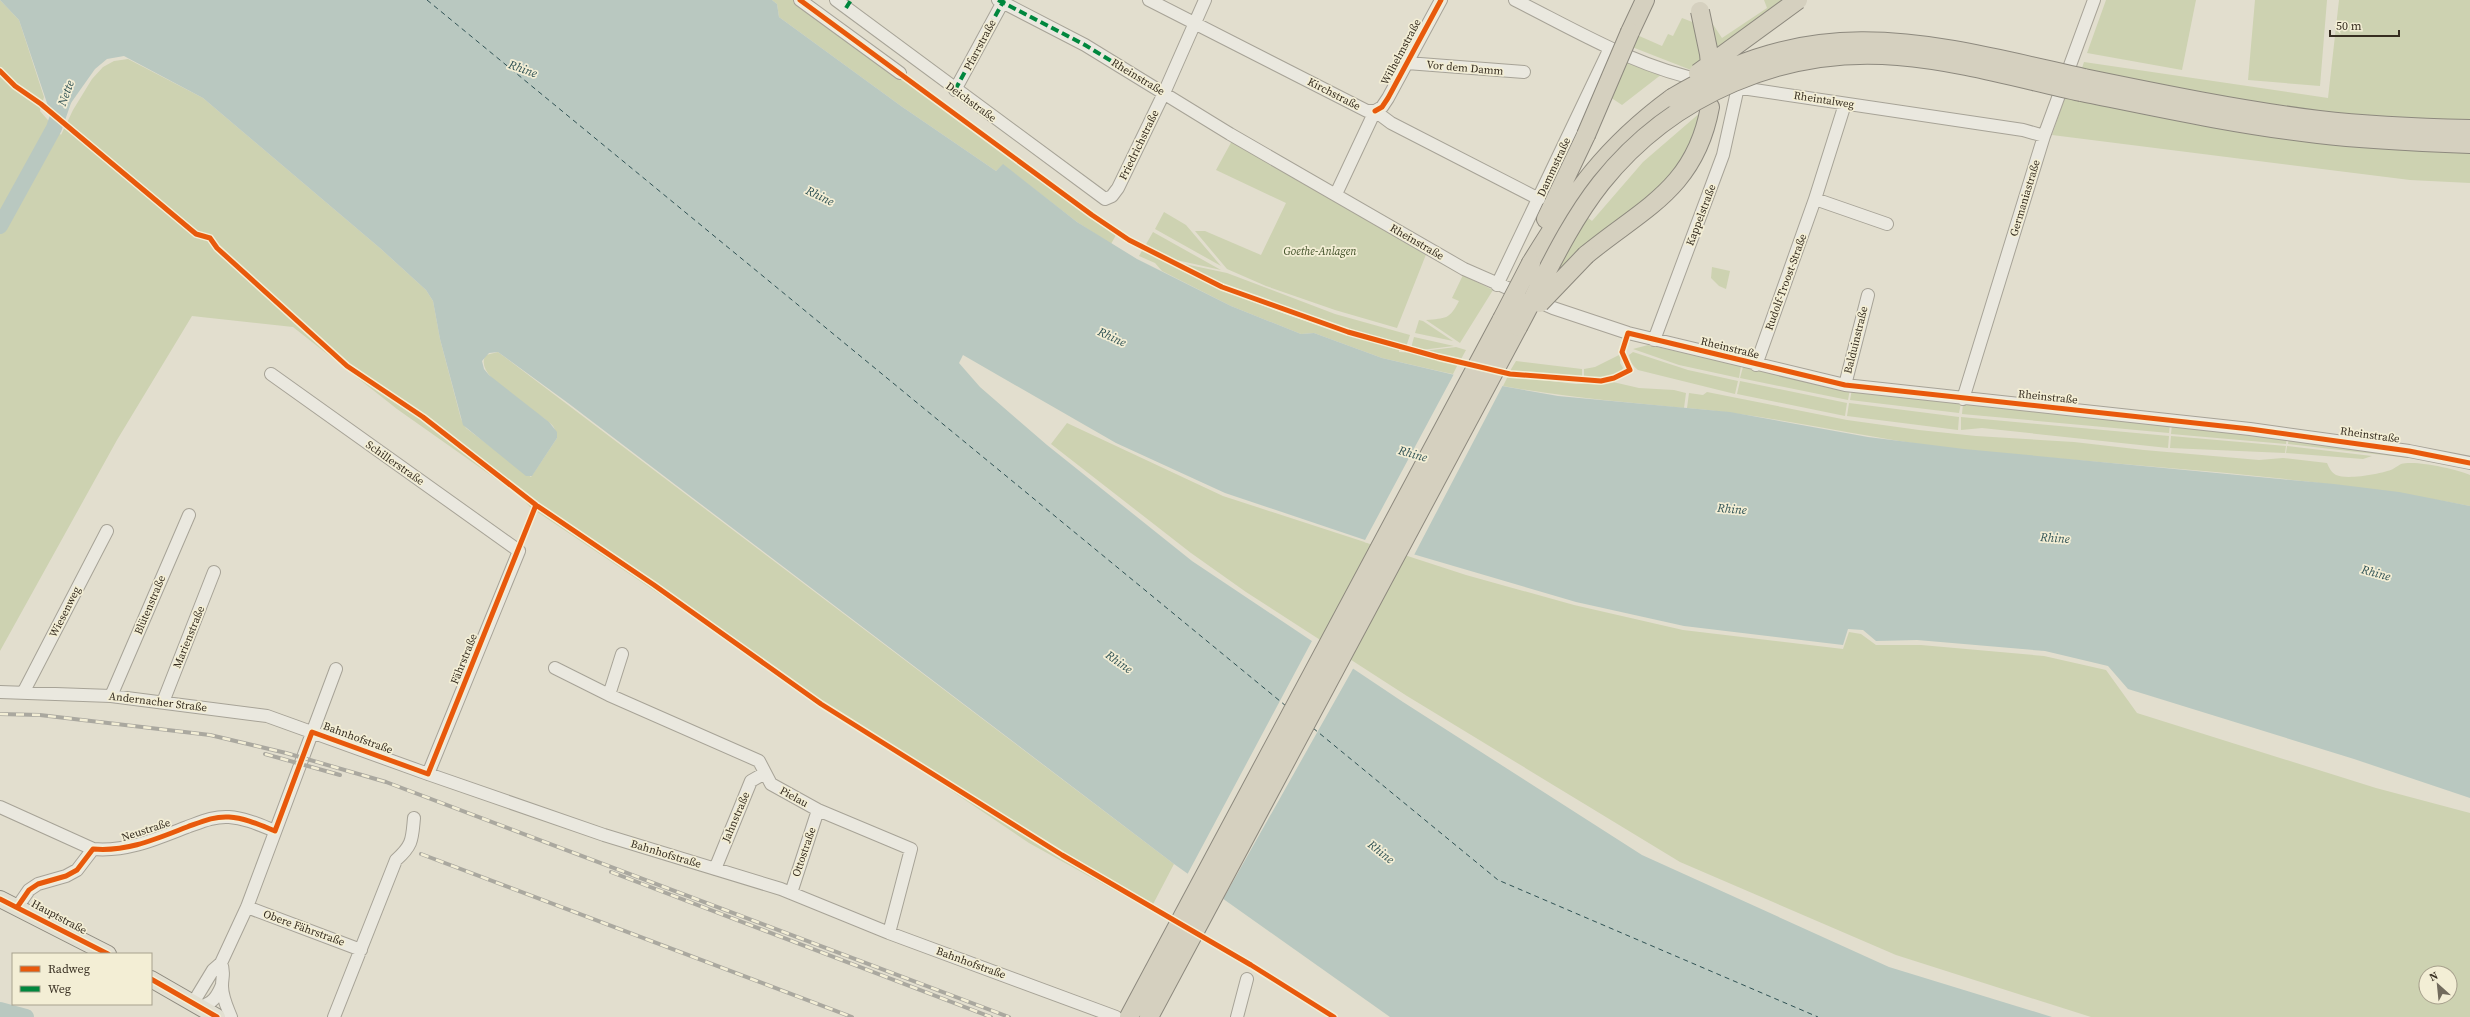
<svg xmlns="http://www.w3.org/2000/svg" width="2470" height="1017" viewBox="0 0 2470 1017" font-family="'Source Serif 4',serif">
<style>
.green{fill:#cdd2b1;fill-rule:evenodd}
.water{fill:#b9c8c0}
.pier{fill:#e2dece}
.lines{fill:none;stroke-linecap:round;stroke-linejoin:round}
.river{stroke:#b9c8c0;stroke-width:16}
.ferry{stroke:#305254;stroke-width:1;stroke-dasharray:5 4;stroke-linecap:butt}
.minor-casing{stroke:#a7a397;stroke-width:14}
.major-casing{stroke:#8d897e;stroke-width:18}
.highway-casing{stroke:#8d897e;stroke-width:20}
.minor{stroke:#eae8df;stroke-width:12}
.major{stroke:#e2dfd1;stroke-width:16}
.highway{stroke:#d5d0bf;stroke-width:18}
.rail-casing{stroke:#aaa89f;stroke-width:4}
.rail{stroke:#f3eed5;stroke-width:2.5;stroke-dasharray:8;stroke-linecap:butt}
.highway-bridge-casing{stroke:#8d897e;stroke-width:20;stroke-linecap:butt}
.highway-bridge{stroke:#d5d0bf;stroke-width:18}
.quiet{stroke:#00873e;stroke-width:4;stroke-dasharray:8 4;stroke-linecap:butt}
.cycleway-casing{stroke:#f3eed5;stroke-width:8}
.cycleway{stroke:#e8590c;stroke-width:5}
.labels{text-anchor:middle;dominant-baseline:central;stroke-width:3.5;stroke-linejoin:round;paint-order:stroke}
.street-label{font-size:11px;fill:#362d20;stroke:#f3eed5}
.park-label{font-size:11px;font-style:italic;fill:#415028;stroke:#f3eed5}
.water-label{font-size:12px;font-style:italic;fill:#305254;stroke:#f3eed5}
</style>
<rect width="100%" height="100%" fill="#e2dece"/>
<path class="green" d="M0,0L19,20L44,97L40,111L61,135L73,110L92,79L103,67L114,61L128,59L203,98L381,249L426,290L433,301L440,339L461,419L466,428L531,477L557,438C556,434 555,429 553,426C541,412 470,377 486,355L498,352L1174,864L1150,910L1029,843L530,507L519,495L397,409L293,327L192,316L117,440L0,651Z
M772,0H796L1116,235L1111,244L1077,222L1003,165L996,171L901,106L779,17L777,4Z
M1764,0H1790L1716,53L1708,17L1722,38L1767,8Z
M2106,0H2196L2182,70L2087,53Z
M2255,0H2327L2320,86L2248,80Z
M2339,0H2470V122L2422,121L2284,108L2084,71L2085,69L2082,68L2084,62L2328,98Z
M1682,18L1695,23L1703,61L1691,70L1632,47L1637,35L1662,46L1668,34L1673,36Z
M1626,61L1662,74L1622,105L1610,97Z
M2066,94L2470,148V183L2410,180L2052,135Z
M1701,112L1683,160L1660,190L1594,238L1554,274L1587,217L1592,221L1643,162Z
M1233,139L1427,252L1397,328L1335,310L1266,286L1227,269L1195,231H1205L1261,255L1286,203L1216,170Z
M1164,212L1186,225L1221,266L1155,229Z
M1153,232L1221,270L1172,259L1145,246Z
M1143,249C1167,261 1190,274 1214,285C1273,313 1337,331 1399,350V352L1419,353L1458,364L1453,374L1443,372L1382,358L1314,333L1301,334L1231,306L1162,271L1155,263L1139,256Z
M1180,263L1227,273L1335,314L1410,335L1406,347L1258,300Z
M1712,267L1730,271L1726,289L1719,286L1711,278Z
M1463,275L1493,290L1460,343L1426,320C1446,318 1449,320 1459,301L1452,298Z
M1419,320L1423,321L1453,341L1415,333Z
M1414,337L1454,346L1421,350L1411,348Z
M1648,345L1741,366L1739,378L1679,365L1633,349Z
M1456,347L1466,350L1460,361L1424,351Z
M1633,352L1688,370L1738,381L1735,394L1638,370C1633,366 1630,362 1629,355Z
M1621,354L1620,363L1623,368L1621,372L1605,378L1584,380V369L1595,367Z
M1516,361L1582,369V379L1510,371Z
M1743,367L1850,389L1848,400L1740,378Z
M1508,376L1576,384L1613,382L1639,388L1674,390L1686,393L1684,408C1623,402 1563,397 1503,386Z
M1740,381L1847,403L1845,416L1737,394Z
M1852,389L1961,403L1959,413L1850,400Z
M1707,392L1847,420L1919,430L1976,436L2074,442L2144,450L2259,460L2283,458L2327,463C2329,468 2332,473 2336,475C2347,480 2382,474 2393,469C2396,467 2399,465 2401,464C2416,460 2456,469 2470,475V506C2304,474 2134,467 1965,450C1872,440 1780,416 1687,408L1689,393L1703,395Z
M1849,403L1959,417L1958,430L1847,416Z
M1963,403L2170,424L2169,433L1962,414Z
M1961,417L2169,436L2168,448L1982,428L1961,430Z
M1067,423L1223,496L1466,575L1574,605L1683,630L1843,649L1849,632L1861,634L1876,645H1921L2044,656L2106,670L2137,713L2376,788L2470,813V1017H2091L1896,955L1680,862L1407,696L1246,592L1191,553L1051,444ZM2426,973H2450V997H2426Z
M2172,424L2287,436L2286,444L2171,434Z
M2171,436L2286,446L2285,453L2170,448Z
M2289,437L2435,461L2288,444Z
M2287,446L2372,456L2363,459L2286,453Z"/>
<path class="water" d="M0,0H772L777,4L779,17L901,106L996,171L1003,164L1077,222L1137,259L1231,306L1301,334L1314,333L1382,358L1502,386L1558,396L1730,412L1868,437L1964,449L2334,484L2399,492L2470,506V798L2354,759L2128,689L2108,666L2045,651L1917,640L1876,641L1863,630L1848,629L1843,645L1684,626L1576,602L1365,540L1225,493L1116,443L963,355L959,363L980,387L1047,445L1192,561L1403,702L1642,855L1889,967L2052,1017H1390L1174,864L568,403L498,352L489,353L482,361L484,369L489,375L549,422L557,432V438L532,476H526L463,425L440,339L433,301L426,290L381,249L203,98L124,56L107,59L95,69L61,117L48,106L19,20Z"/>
<path class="pier" d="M1455,372L1503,385L1413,557L1364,542Z
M1313,639L1354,667L1222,901L1187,875Z"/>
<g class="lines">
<path class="river" d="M0,226L54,128L66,93
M0,1010L26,1017"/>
<path class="ferry" d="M427,0L1286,706
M1313,728L1498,880L1818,1017"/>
<g class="minor-casing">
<path id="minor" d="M800,0L900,73
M836,0L1105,199L1112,196L1118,188L1164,93L1205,0
M998,0L1085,45L1230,134L1464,269L1553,308L1628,333L1845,385L2250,429L2409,451L2470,463
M1149,0L1367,111H1375L1391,123L1539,199
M1515,0C1577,31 1638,68 1706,81
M1407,63L1524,72
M1728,86L2023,130L2044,136
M955,90L1004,0
M1336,194L1375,111L1382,107L1388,98L1441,0
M1815,199L1887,224
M1497,285L1610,48
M1654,340L1723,155L1738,87
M1756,365L1815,199L1845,104
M271,374L519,551L428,774
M1845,385L1868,295
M1963,399L2044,136L2094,0
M555,668L609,695L759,761L771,784L818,810L911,849L889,933
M0,692L111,696L267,716L428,774L604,835L781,889L889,933L1116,1017
M23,693L107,531
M609,695L622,654
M111,696L189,515
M163,702L214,572
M0,807L93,849
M715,869L751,781L765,773
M791,893L818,810
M18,906L29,890L38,884L66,876L77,870L93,849C127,852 156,839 187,827C201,822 214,816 229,817C245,818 260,825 275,831
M247,907L361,950
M221,963C225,972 222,976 222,986C222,997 227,1007 231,1017
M193,1003L213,970L221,963L247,907L336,669
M200,1007C213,1003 217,997 222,985
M334,1017L396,860C413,845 412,839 414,818
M1237,1017L1247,979"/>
</g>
<g class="major-casing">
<path id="major" d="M0,899L108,954
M151,979L217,1017"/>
</g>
<g class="highway-casing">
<path id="highway" d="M1630,32L1645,0
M2084,78C2162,94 2240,110 2319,120C2369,126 2420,128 2470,129
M2081,92C2160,108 2238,125 2318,134C2369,140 2419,142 2470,144
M1546,219L1586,135
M1586,255C1643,208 1695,189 1710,107
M1531,263C1574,193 1604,148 1672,98
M1129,1017L1502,319
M1149,1017L1518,327"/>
</g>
<use href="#minor" class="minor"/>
<use href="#major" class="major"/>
<use href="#highway" class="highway"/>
<g class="rail-casing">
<path id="rail" d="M0,714L40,715L210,735L286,753L386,782L1009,1017
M265,754L340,775
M421,854L852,1017
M611,872L991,1017"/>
</g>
<use href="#rail" class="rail"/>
<g class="highway-bridge-casing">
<path id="highway-bridge" d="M1700,11L1709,54L1711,74
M1698,73L1798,0
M1672,98C1819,9 1928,43 2084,78
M1586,135L1630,32
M1540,303L1586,255
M1502,319L1531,263
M1518,327C1544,279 1567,226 1601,183C1672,94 1784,46 1898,56C1960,61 2021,79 2081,92"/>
</g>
<use href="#highway-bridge" class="highway-bridge"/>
<path class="quiet" d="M998,0L1085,45L1164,93
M846,8L851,0
M955,90L1004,0"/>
<g class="cycleway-casing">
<path id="cycleway" d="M800,0L1092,215L1129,240L1222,287L1348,332L1438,357L1510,374L1601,381L1614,378L1630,370L1622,352L1628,333L1845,385L2250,429L2409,451L2470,463
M0,71L15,86L41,104L196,234L210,238L217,248L347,366L423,417L536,505L654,585L821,704L1062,855L1251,965L1334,1017
M1375,111L1382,107L1388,98L1441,0
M0,899L108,954
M18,906L29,890L38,884L66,876L77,870L93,849C127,852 156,839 187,827C201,822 214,816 229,817C245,818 260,825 275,831L312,732L428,774L536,505
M151,979L217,1017"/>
</g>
<use href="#cycleway" class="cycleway"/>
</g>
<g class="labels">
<g class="street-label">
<text transform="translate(980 45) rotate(-62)">Pfarrstraße</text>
<text transform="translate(1401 52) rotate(-62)">Wilhelmstraße</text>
<text transform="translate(1465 68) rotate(5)">Vor dem Damm</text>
<text transform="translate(1138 77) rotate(31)">Rheinstraße</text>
<text transform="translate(1334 94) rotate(27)">Kirchstraße</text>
<text transform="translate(1824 100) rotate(9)">Rheintalweg</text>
<text transform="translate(971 102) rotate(36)">Deichstraße</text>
<text transform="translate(1139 145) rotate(-64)">Friedrichstraße</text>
<text transform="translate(1554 167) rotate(-65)">Dammstraße</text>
<text transform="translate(2025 198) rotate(-73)">Germaniastraße</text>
<text transform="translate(1701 215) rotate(-69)">Kappelstraße</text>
<text transform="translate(1417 242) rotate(30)">Rheinstraße</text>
<text transform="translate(1786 282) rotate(-70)">Rudolf-Troost-Straße</text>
<text transform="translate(1856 340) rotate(-76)">Balduinstraße</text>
<text transform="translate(1730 348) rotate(14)">Rheinstraße</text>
<text transform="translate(2048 397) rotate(6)">Rheinstraße</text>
<text transform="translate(2370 435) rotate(8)">Rheinstraße</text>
<text transform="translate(395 463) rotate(35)">Schillerstraße</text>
<text transform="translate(150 605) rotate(-67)">Blütenstraße</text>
<text transform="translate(65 612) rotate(-63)">Wiesenweg</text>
<text transform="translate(189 637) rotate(-68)">Marienstraße</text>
<text transform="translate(464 659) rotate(-68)">Fährstraße</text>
<text transform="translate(158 702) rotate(7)">Andernacher Straße</text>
<text transform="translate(358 738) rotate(20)">Bahnhofstraße</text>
<text transform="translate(794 797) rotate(29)">Pielau</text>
<text transform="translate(736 817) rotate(-67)">Jahnstraße</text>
<text transform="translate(146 830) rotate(-18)">Neustraße</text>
<text transform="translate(804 852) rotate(-71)">Ottostraße</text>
<text transform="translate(666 854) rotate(17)">Bahnhofstraße</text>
<text transform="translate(59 917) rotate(28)">Hauptstraße</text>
<text transform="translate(304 928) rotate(20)">Obere Fährstraße</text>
<text transform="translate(971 963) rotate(20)">Bahnhofstraße</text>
</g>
<g class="park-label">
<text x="1320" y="251">Goethe-Anlagen</text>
</g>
<g class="water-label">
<text transform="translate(523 69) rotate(20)">Rhine</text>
<text transform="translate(66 93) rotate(-70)">Nette</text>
<text transform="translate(820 196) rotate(26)">Rhine</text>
<text transform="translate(1112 337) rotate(25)">Rhine</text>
<text transform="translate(1413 454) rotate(16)">Rhine</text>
<text transform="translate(1732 509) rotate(5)">Rhine</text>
<text transform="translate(2055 538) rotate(4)">Rhine</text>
<text transform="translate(2376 573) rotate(15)">Rhine</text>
<text transform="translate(1119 662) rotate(35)">Rhine</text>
<text transform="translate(1381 852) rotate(38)">Rhine</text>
</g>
</g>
<rect x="12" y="953" width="140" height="52" fill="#f3eed5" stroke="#a7a18d"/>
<rect x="20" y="966" width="20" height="6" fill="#e8590c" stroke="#a7a18d"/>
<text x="48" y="973" font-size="12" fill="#362d20">Radweg</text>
<rect x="20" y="986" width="20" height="6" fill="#00873e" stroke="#a7a18d"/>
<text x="48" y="993" font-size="12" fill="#362d20">Weg</text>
<g transform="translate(2438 985) rotate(333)"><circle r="19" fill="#f3eed5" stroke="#a7a18d"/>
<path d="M0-3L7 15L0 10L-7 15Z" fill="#726b5d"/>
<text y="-6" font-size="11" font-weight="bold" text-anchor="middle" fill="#362d20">N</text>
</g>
<path d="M2330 30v6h69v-6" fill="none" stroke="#362d20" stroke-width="2"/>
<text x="2336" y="30" font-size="12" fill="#362d20" stroke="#f3eed5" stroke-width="3" paint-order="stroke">50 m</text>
</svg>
